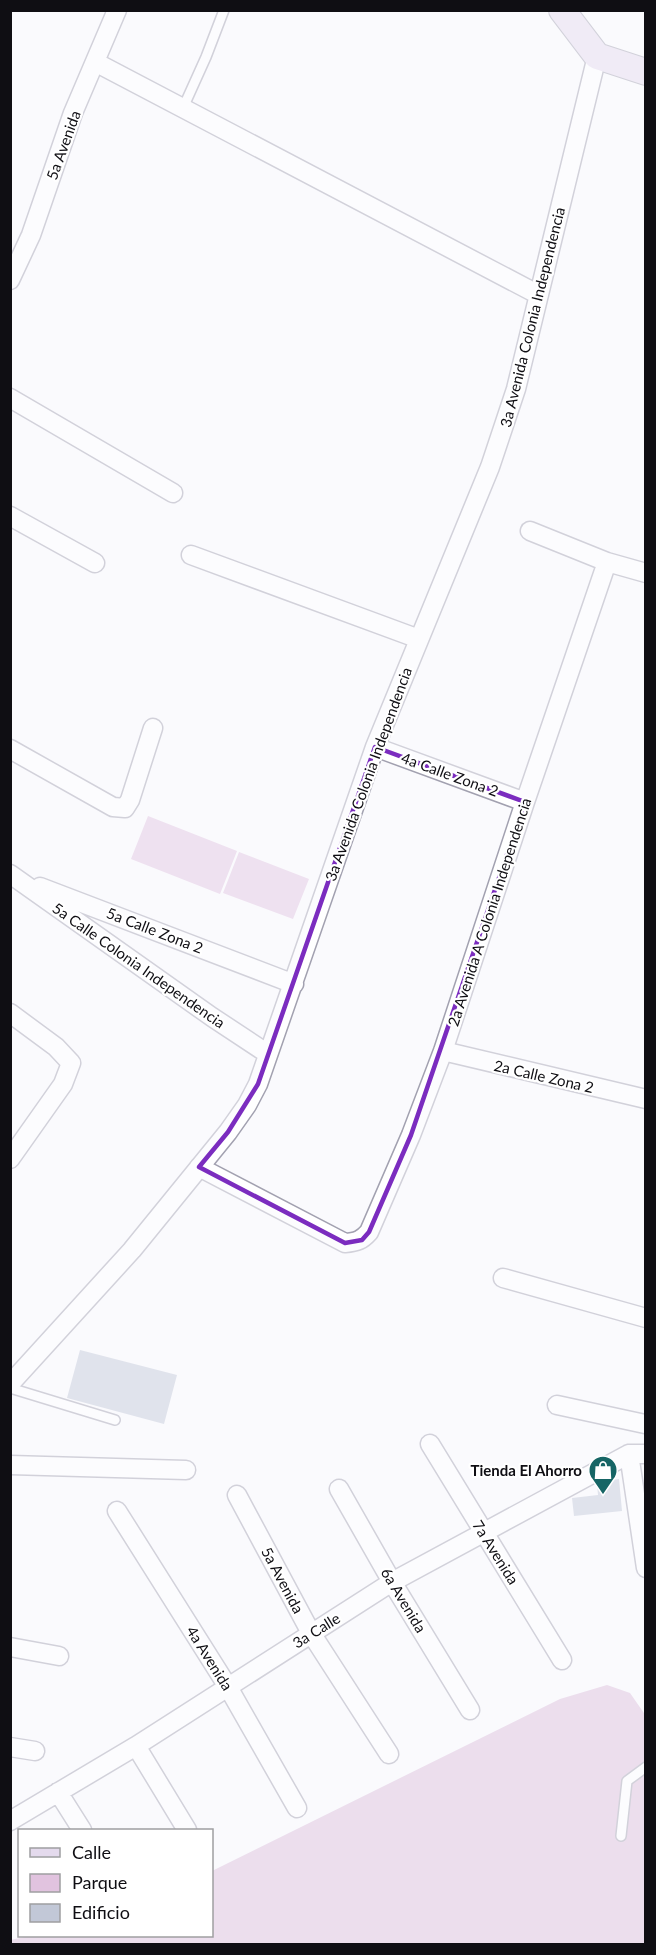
<svg xmlns="http://www.w3.org/2000/svg" width="656" height="1955" viewBox="0 0 656 1955" font-family="Lato,sans-serif">
<style>
.green{fill:#e1c3df}
.forest{fill:#dbbdd9}
.building{fill:#c2c8d7}
.lines{fill:none;stroke-linecap:round;stroke-linejoin:round}
.lane-casing{stroke:#a2a1b0;stroke-width:12}
.street-casing{stroke:#a2a1b0;stroke-width:21}
.secondary-casing{stroke:#a2a1b0;stroke-width:28}
.lane{stroke:#fff;stroke-width:9}
.street{stroke:#fff;stroke-width:18}
.secondary{stroke:#e4daed;stroke-width:26}
.marked{fill:none;stroke:#7b2cbf;stroke-width:4.5;stroke-linejoin:round}
.labels{text-anchor:middle;dominant-baseline:central;stroke-width:4.5;stroke-linejoin:round;paint-order:stroke}
.street-label{font-size:15px;fill:#0f0e13;stroke:#fff}
.poi-label{font-size:15px;font-weight:bold;fill:#0f0e13;stroke:#fff;text-anchor:end}
</style>
<rect width="100%" height="100%" fill="#fafafd"/>
<path class="green" d="M148,816L237,851L220,894L131,859Z
M239,852L309,879L293,919L223,893Z"/>
<path class="forest" d="M607,1685L630,1693L646,1716L645,1944H11L10,1940L30,1936H212V1871L560,1699Z"/>
<path class="building" d="M80,1350L177,1375L164,1424L67,1398Z
M619,1479L622,1511L574,1516L572,1498L598,1495L597,1484L603,1481Z"/>
<g class="lines">
<g class="lane-casing">
<path id="lane" d="M183,108L206,57L224,10
M10,1388L115,1420
M621,1836L627,1781L646,1767"/>
</g>
<g class="street-casing">
<path id="street" d="M95,62L539,295
M10,280L31,235L73,113L117,10
M10,398L173,493
M10,516L95,563
M530,531L607,562L646,573
M191,555L419,639
M375,747L525,802
M10,749L113,807L125,808L130,800L153,728
M10,874L212,1017L268,1054
M40,887L294,984
M10,1013L56,1047L71,1063L63,1084L10,1159
M443,1051L646,1099
M199,1167L345,1243C357,1242 362,1240 369,1232L411,1135L443,1051L525,802L607,562
M503,1278L646,1318
M10,1384L132,1250L228,1132L247,1105L258,1084L375,747L490,467L516,389L597,56
M557,1405L645,1424
M430,1444L562,1660
M629,1454L646,1568
M10,1465L186,1470
M339,1489L392,1582L470,1710
M237,1495L311,1633L389,1754
M117,1511L228,1687L297,1808
M10,1647L59,1656
M136,1746L187,1830
M10,1747L35,1751
M58,1792L82,1830
M10,1821L136,1746L392,1582L629,1454H646"/>
</g>
<g class="secondary-casing">
<path id="secondary" d="M562,10L597,56L646,72"/>
</g>
<use href="#lane" class="lane"/>
<use href="#street" class="street"/>
<use href="#secondary" class="secondary"/>
</g>
<path d="M0 0H656V1955H0ZM375,747L525,802L411,1135L369,1232L362,1240L345,1243L199,1167L228,1132L258,1084Z" fill="#fafafd" fill-opacity=".55" fill-rule="evenodd"/>
<path class="marked" d="M375,747L525,802L411,1135L369,1232L362,1240L345,1243L199,1167L228,1132L258,1084Z"/>
<defs>
<g id="shop-pin" transform="scale(1.5)"><path d="M0 17L-7.5 6A9.5 9.5 0 1 1 7.5 6Z" fill="#166565" stroke="#fff"/><path d="M-5-2.5h2.3a2.7 3.5 0 0 1 5.4 0H5L5.5 6h-11ZM-1.5-2.5h3a1.5 2.3 0 0 0-3 0Z" fill="#fff"/></g>
</defs>
<g fill-rule="evenodd">
<use href="#shop-pin" x="603" y="1470"/>
</g>
<g class="labels">
<g class="street-label">
<text transform="translate(63 145) rotate(-70)">5a Avenida</text>
<text transform="translate(532 317) rotate(-76)">3a Avenida Colonia Independencia</text>
<text transform="translate(368 774) rotate(-70)">3a Avenida Colonia Independencia</text>
<text transform="translate(450 774) rotate(20)">4a Calle Zona 2</text>
<text transform="translate(489 912) rotate(-72)">2a Avenida A Colonia Independencia</text>
<text transform="translate(155 930) rotate(21)">5a Calle Zona 2</text>
<text transform="translate(139 965) rotate(35)">5a Calle Colonia Independencia</text>
<text transform="translate(544 1076) rotate(13)">2a Calle Zona 2</text>
<text transform="translate(496 1552) rotate(58)">7a Avenida</text>
<text transform="translate(283 1580) rotate(62)">5a Avenida</text>
<text transform="translate(404 1600) rotate(59)">6a Avenida</text>
<text transform="translate(316 1630) rotate(-32)">3a Calle</text>
<text transform="translate(210 1658) rotate(58)">4a Avenida</text>
</g>
<g class="poi-label">
<text x="582" y="1470">Tienda El Ahorro</text>
</g>
</g>
<rect width="656" height="1955" fill="none" stroke="#0f0e13" stroke-width="24"/>
<rect x="18" y="1829" width="195" height="108" fill="#ffffff" stroke="#9f9fa1" stroke-width="1.5"/>
<rect x="30" y="1848" width="30" height="9" fill="#e4daed" stroke="#9f9fa1" stroke-width="1.5"/>
<text x="72" y="1859" font-size="18" fill="#0f0e13">Calle</text>
<rect x="30" y="1874" width="30" height="18" fill="#e1c3df" stroke="#9f9fa1" stroke-width="1.5"/>
<text x="72" y="1889" font-size="18" fill="#0f0e13">Parque</text>
<rect x="30" y="1904" width="30" height="18" fill="#c2c8d7" stroke="#9f9fa1" stroke-width="1.5"/>
<text x="72" y="1919" font-size="18" fill="#0f0e13">Edificio</text>
</svg>
